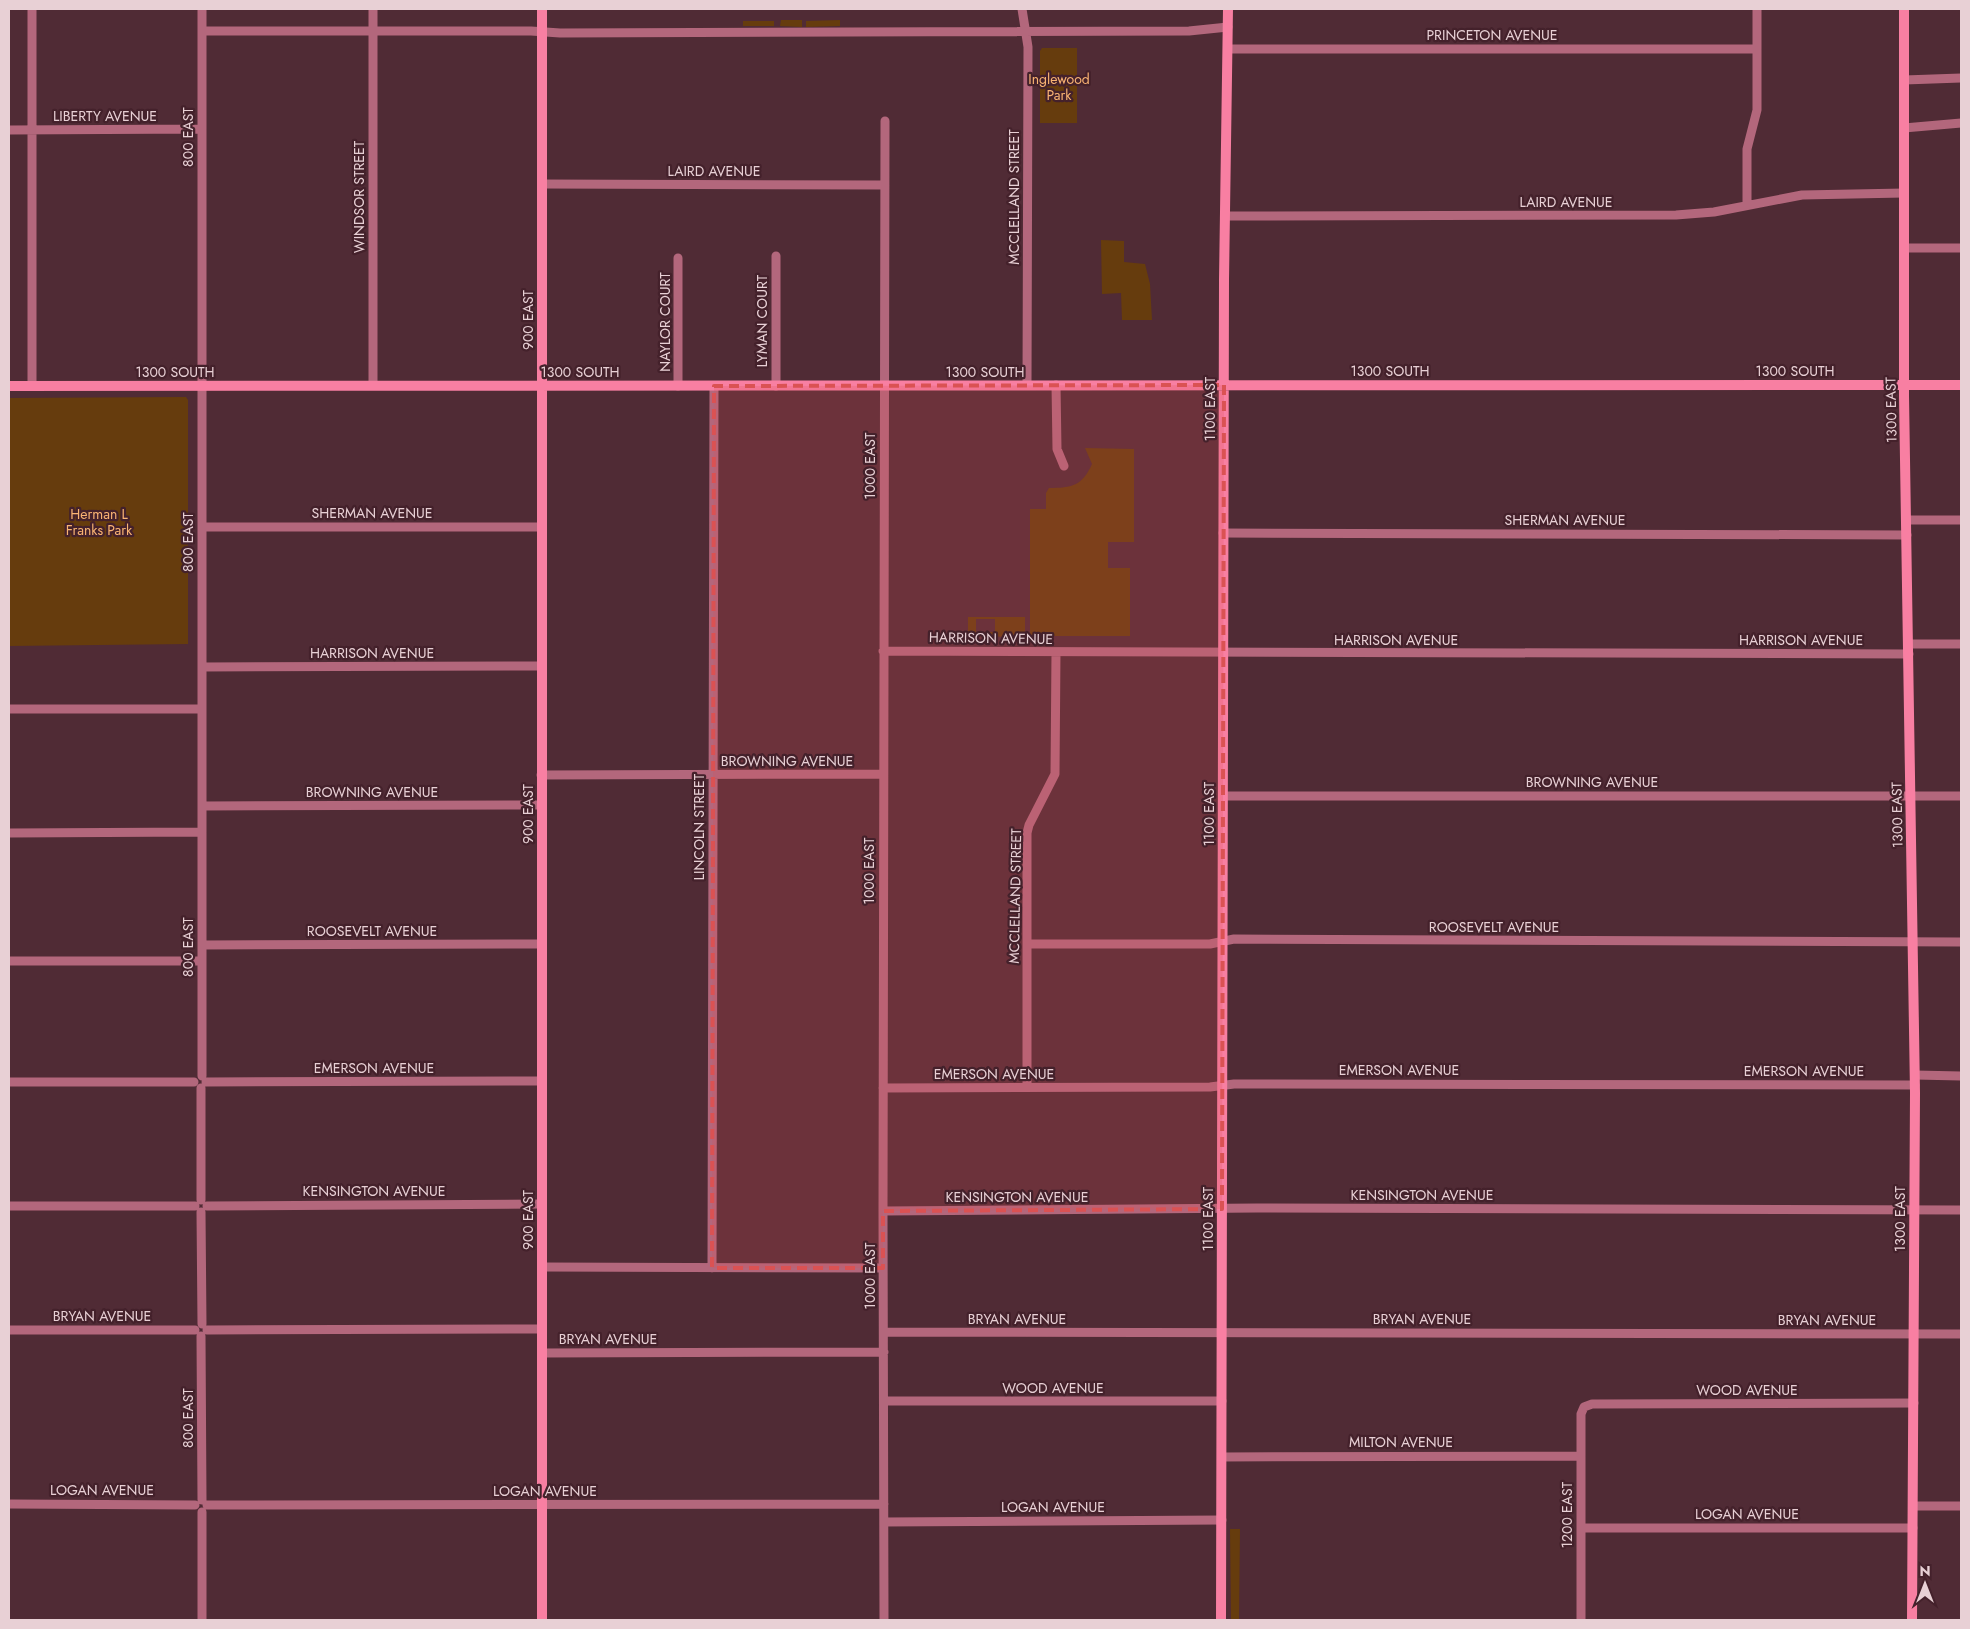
<svg xmlns="http://www.w3.org/2000/svg" width="1970" height="1629" viewBox="0 0 1970 1629" font-family="Jost,sans-serif">
<style>
.green{fill:#663c0d;fill-rule:evenodd}
.lines{fill:none;stroke-linecap:round;stroke-linejoin:round}
.street{stroke:#b3677c;stroke-width:9}
.secondary{stroke:#f87fa2;stroke-width:10}
.marked{fill:#da5253;fill-opacity:0.2;stroke:#da5253;stroke-width:4;stroke-dasharray:10 6;stroke-linejoin:round}
.labels{text-anchor:middle;dominant-baseline:central;stroke-width:4.5;stroke-linejoin:round;paint-order:stroke}
.street-label{font-size:14px;fill:#e8d0d5;stroke:#44212b}
.park-label{font-size:14px;fill:#fab473;stroke:#44212b}
</style>
<rect width="100%" height="100%" fill="#502b35"/>
<path class="green" d="M781,20H802V27L780,26Z
M840,20V26L806,27V21Z
M743,21H774V26H743Z
M1042,48H1077V123H1040V51Z
M1101,240L1124,241V262L1145,264L1150,284L1152,320H1122L1121,293L1102,294Z
M186,397L188,400V644L9,646V398Z
M1085,448L1134,449V542H1108V568H1130V636H1030V509H1046V493L1049,488C1072,488 1082,486 1092,464Z
M968,617H1025V637L968,636ZM976,619H995V632H976Z
M1230,1529H1240L1239,1620H1231Z"/>
<g class="lines">
<path class="street" d="M32,9V386
M373,9V385
M1022,9L1028,47L1027,385
M202,31H531L560,33L1189,31L1228,27
M1228,49H1757
M1904,80L1961,78
M1904,128L1961,123
M9,130L202,129
M542,184L885,185
M1747,205V149L1757,110V9
M1225,216L1676,215L1714,212L1802,195L1904,193
M1904,248H1961
M776,256V386
M678,258V386
M1056,385L1057,449L1064,466
M1906,520H1961
M202,527H541
M1223,533L1907,535
M1908,644H1961
M883,651L1909,654
M202,667L541,666
M9,709H202
M541,775L883,774
M1223,796H1961
M202,806L541,805
M9,833L202,832
M1027,944H1210L1234,939L1961,942
M202,945L541,944
M9,961H202
M1915,1075L1961,1076
M202,1076V9
M9,1082H194
M206,1082L541,1081
M1027,1087V833L1029,825L1055,774L1056,652
M201,1088V1200
M883,1088L1210,1087L1234,1084L1915,1085
M9,1206H195
M207,1206L541,1204
M883,1211L1257,1208L1961,1210
M201,1212L202,1324
M542,1267L883,1268
M712,1268L714,386
M9,1330H195
M207,1330L542,1329
M884,1332L1961,1334
M201,1336L202,1500
M542,1353L884,1352
M884,1401H1222
M1222,1457L1581,1456
M9,1504L195,1505
M207,1505L884,1504
M1913,1506H1961
M884,1522L1222,1520
M1581,1528H1913
M202,1620V1512
M884,1620L883,1211L885,121
M1581,1620V1414L1584,1407L1592,1404L1914,1403"/>
<path class="secondary" d="M542,9V1620
M1904,9V396L1915,1093L1912,1620
M9,386L1961,385
M1221,1620L1224,280L1228,9"/>
</g>
<path class="marked" d="M1224,385L1222,1209L883,1211V1268H712L714,386Z"/>
<g class="labels">
<g class="street-label">
<text x="1492" y="35">PRINCETON AVENUE</text>
<text x="105" y="116">LIBERTY AVENUE</text>
<text transform="translate(188 137) rotate(-90)">800 EAST</text>
<text x="714" y="171">LAIRD AVENUE</text>
<text transform="translate(359 197) rotate(-90)">WINDSOR STREET</text>
<text transform="translate(1014 197) rotate(-90)">MCCLELLAND STREET</text>
<text x="1566" y="202">LAIRD AVENUE</text>
<text transform="translate(528 320) rotate(-90)">900 EAST</text>
<text transform="translate(762 321) rotate(-90)">LYMAN COURT</text>
<text transform="translate(665 322) rotate(-90)">NAYLOR COURT</text>
<text x="1390" y="371">1300 SOUTH</text>
<text x="1795" y="371">1300 SOUTH</text>
<text x="175" y="372">1300 SOUTH</text>
<text x="580" y="372">1300 SOUTH</text>
<text x="985" y="372">1300 SOUTH</text>
<text transform="translate(1210 409) rotate(-90)">1100 EAST</text>
<text transform="translate(1891 410) rotate(-91)">1300 EAST</text>
<text transform="translate(870 466) rotate(-90)">1000 EAST</text>
<text x="372" y="513">SHERMAN AVENUE</text>
<text x="1565" y="520">SHERMAN AVENUE</text>
<text transform="translate(188 542) rotate(-90)">800 EAST</text>
<text transform="translate(991 638) rotate(1)">HARRISON AVENUE</text>
<text x="1396" y="640">HARRISON AVENUE</text>
<text x="1801" y="640">HARRISON AVENUE</text>
<text x="372" y="653">HARRISON AVENUE</text>
<text x="787" y="761">BROWNING AVENUE</text>
<text x="1592" y="782">BROWNING AVENUE</text>
<text x="372" y="792">BROWNING AVENUE</text>
<text transform="translate(528 814) rotate(-90)">900 EAST</text>
<text transform="translate(1209 814) rotate(-90)">1100 EAST</text>
<text transform="translate(1897 815) rotate(-91)">1300 EAST</text>
<text transform="translate(699 827) rotate(-90)">LINCOLN STREET</text>
<text transform="translate(869 871) rotate(-90)">1000 EAST</text>
<text transform="translate(1015 896) rotate(-89)">MCCLELLAND STREET</text>
<text x="1494" y="927">ROOSEVELT AVENUE</text>
<text x="372" y="931">ROOSEVELT AVENUE</text>
<text transform="translate(188 947) rotate(-90)">800 EAST</text>
<text x="374" y="1068">EMERSON AVENUE</text>
<text x="1399" y="1070">EMERSON AVENUE</text>
<text x="1804" y="1071">EMERSON AVENUE</text>
<text x="994" y="1074">EMERSON AVENUE</text>
<text x="374" y="1191">KENSINGTON AVENUE</text>
<text x="1422" y="1195">KENSINGTON AVENUE</text>
<text x="1017" y="1197">KENSINGTON AVENUE</text>
<text transform="translate(1208 1219) rotate(-90)">1100 EAST</text>
<text transform="translate(1900 1219) rotate(-90)">1300 EAST</text>
<text transform="translate(528 1220) rotate(-90)">900 EAST</text>
<text transform="translate(870 1276) rotate(-90)">1000 EAST</text>
<text x="102" y="1316">BRYAN AVENUE</text>
<text x="1017" y="1319">BRYAN AVENUE</text>
<text x="1422" y="1319">BRYAN AVENUE</text>
<text x="1827" y="1320">BRYAN AVENUE</text>
<text x="608" y="1339">BRYAN AVENUE</text>
<text x="1053" y="1388">WOOD AVENUE</text>
<text x="1747" y="1390">WOOD AVENUE</text>
<text transform="translate(188 1418) rotate(-90)">800 EAST</text>
<text x="1401" y="1442">MILTON AVENUE</text>
<text x="102" y="1490">LOGAN AVENUE</text>
<text x="545" y="1491">LOGAN AVENUE</text>
<text x="1053" y="1507">LOGAN AVENUE</text>
<text x="1747" y="1514">LOGAN AVENUE</text>
<text transform="translate(1567 1515) rotate(-90)">1200 EAST</text>
</g>
<g class="park-label">
<text x="1059" y="79">Inglewood<tspan x="1059" dy="16">Park</tspan></text>
<text x="99" y="514">Herman L<tspan x="99" dy="16">Franks Park</tspan></text>
</g>
</g>
<rect width="1970" height="1629" fill="none" stroke="#e8d0d5" stroke-width="20"/>
<g transform="translate(1925 1584)" stroke="#44212b" stroke-width="4" paint-order="stroke">
<path d="M0-4L9 19L0 12L-9 19Z" fill="#e8d0d5"/>
<text y="-8" font-size="14" font-weight="bold" text-anchor="middle" fill="#e8d0d5">N</text>
</g>
</svg>
